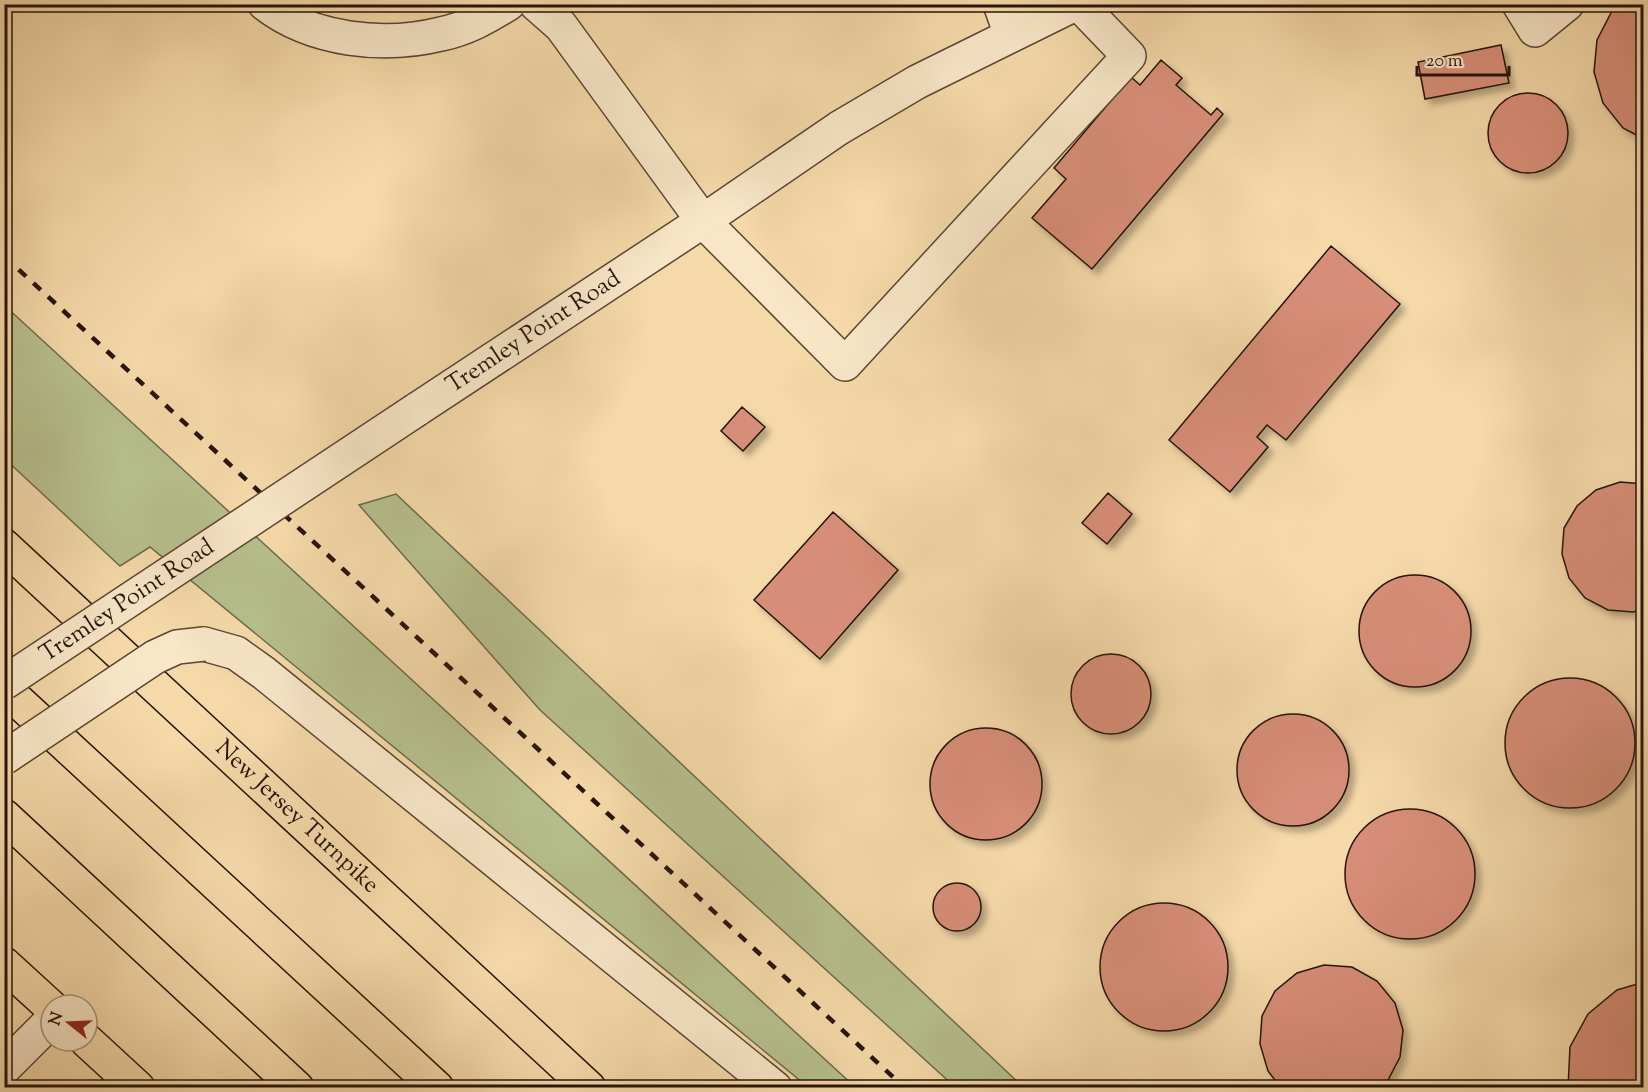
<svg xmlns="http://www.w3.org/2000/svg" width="1648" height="1092" viewBox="0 0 1648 1092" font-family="'Sorts Mill Goudy',serif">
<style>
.green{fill:#b6c08d;stroke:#6e6a4c;stroke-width:1.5}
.building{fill:#d78e78;stroke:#27140a;stroke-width:1.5;filter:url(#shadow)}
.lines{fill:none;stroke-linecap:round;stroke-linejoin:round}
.minor-casing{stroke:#5a4532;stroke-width:36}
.highway-casing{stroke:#27140a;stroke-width:36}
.minor{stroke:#f8e6c7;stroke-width:33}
.highway{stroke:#f5d9a9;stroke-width:33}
.rail{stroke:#27140a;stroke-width:4.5;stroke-dasharray:10 10;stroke-linecap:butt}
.minor-bridge-casing{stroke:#5a4532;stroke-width:36;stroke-linecap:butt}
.minor-bridge{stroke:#f8e6c7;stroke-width:33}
.labels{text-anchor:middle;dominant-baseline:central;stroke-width:5;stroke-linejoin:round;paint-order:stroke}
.street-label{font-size:24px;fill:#27140a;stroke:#f8e6c7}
</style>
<defs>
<filter id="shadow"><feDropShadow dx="5.5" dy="5.5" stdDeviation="3" flood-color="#0004"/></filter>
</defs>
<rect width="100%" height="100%" fill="#f5d9a9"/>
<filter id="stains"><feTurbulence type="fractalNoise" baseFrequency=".00333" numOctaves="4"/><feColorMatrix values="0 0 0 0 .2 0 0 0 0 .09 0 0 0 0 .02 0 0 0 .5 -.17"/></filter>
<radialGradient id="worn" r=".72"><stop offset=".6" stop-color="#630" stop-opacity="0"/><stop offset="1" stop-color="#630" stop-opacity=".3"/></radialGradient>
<path class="green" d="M4,305L855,1087H808L150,547L120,566L5,459Z
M396,494L1023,1087H955L540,710L359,505Z"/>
<path class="building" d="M1620,4H1644V139L1623,128L1603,103L1594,72L1597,40L1612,11Z
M1501,45L1509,83L1425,99L1418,62Z
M1161,60L1182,78L1176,85L1211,115L1217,108L1223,114L1092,269L1032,218L1066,179L1054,168L1131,77L1140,85Z
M1488 133a40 40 0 1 1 80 0a40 40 0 1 1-80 0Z
M1331,246L1400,304L1286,440L1267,425L1257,437L1268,447L1230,492L1169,440Z
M742,407L765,427L743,451L721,431Z
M1620,482L1644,484V609L1633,612L1608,610L1585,598L1569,578L1562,554L1564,528L1577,506L1596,490Z
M1108,493L1132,514L1107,544L1082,523Z
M833,512L898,570L820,659L754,600Z
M1359 631a56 56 0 1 1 112 0a56 56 0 1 1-112 0Z
M1071 694a40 40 0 1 1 80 0a40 40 0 1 1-80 0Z
M1505 743a65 65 0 1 1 130 0a65 65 0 1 1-130 0Z
M1237 770a56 56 0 1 1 112 0a56 56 0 1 1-112 0Z
M930 784a56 56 0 1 1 112 0a56 56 0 1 1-112 0Z
M1345 874a65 65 0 1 1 130 0a65 65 0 1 1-130 0Z
M933 907a24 24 0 1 1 48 0a24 24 0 1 1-48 0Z
M1100 967a64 64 0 1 1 128 0a64 64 0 1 1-128 0Z
M1324,965L1352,967L1377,981L1395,1003L1403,1030L1400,1057L1387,1082L1380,1088H1281L1268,1071L1260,1044L1262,1016L1275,991L1297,973Z
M1644,982V1088H1568L1570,1047L1588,1014L1617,990Z"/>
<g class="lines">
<g class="minor-casing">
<g id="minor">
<path d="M265,4C313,41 384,48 441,34C466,29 487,17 508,4"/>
<path d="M536,4L561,26L703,221L845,364L1129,56L1079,4"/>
<path d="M1000,4L1011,35"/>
<path d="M1519,4L1535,30L1567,4"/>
<path id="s1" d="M416,410L703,221L839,128L917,82L1075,4"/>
<path d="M204,644L236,653L264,673L775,1088"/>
<path d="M4,1068L51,1021"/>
</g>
</g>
<g class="highway-casing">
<g id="highway">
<path id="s2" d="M4,546L589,1088"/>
<path d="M4,688L437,1088"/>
<path d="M4,816L297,1088"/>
<path d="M4,964L51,1007"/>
<path d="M87,1041L138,1088"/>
</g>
</g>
<use href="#minor" class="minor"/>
<use href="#highway" class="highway"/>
<path class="rail" d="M4,256L905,1088"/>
<g class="minor-bridge-casing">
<g id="minor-bridge">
<path id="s3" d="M4,683L416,410"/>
<path d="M4,758L155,657L177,647L204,644"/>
</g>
</g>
<use href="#minor-bridge" class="minor-bridge"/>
</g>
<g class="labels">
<g class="street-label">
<text stroke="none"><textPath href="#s1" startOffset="141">Tremley Point Road</textPath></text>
<text stroke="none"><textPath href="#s3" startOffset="148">Tremley Point Road</textPath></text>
<text stroke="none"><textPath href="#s2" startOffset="399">New Jersey Turnpike</textPath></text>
</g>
</g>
<rect width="1648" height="1092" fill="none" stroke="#f5d9a9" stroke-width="24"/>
<rect x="6" y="6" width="1636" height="1080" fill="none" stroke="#27140a" stroke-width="3"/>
<rect x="12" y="12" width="1624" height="1068" fill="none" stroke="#27140a" stroke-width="1.5"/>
<g transform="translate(69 1023) rotate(288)"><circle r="28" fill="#f8e6c7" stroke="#a4927b" stroke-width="1.5"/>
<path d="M0-4.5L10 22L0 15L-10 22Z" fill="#8f2418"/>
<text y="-9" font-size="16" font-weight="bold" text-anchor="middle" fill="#27140a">N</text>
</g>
<path d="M1417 66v9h92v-9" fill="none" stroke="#27140a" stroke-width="3"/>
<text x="1426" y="66" font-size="18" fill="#27140a" stroke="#f8e6c7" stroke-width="4.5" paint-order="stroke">20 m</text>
<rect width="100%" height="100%" filter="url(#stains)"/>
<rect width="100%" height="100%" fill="url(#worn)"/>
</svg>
